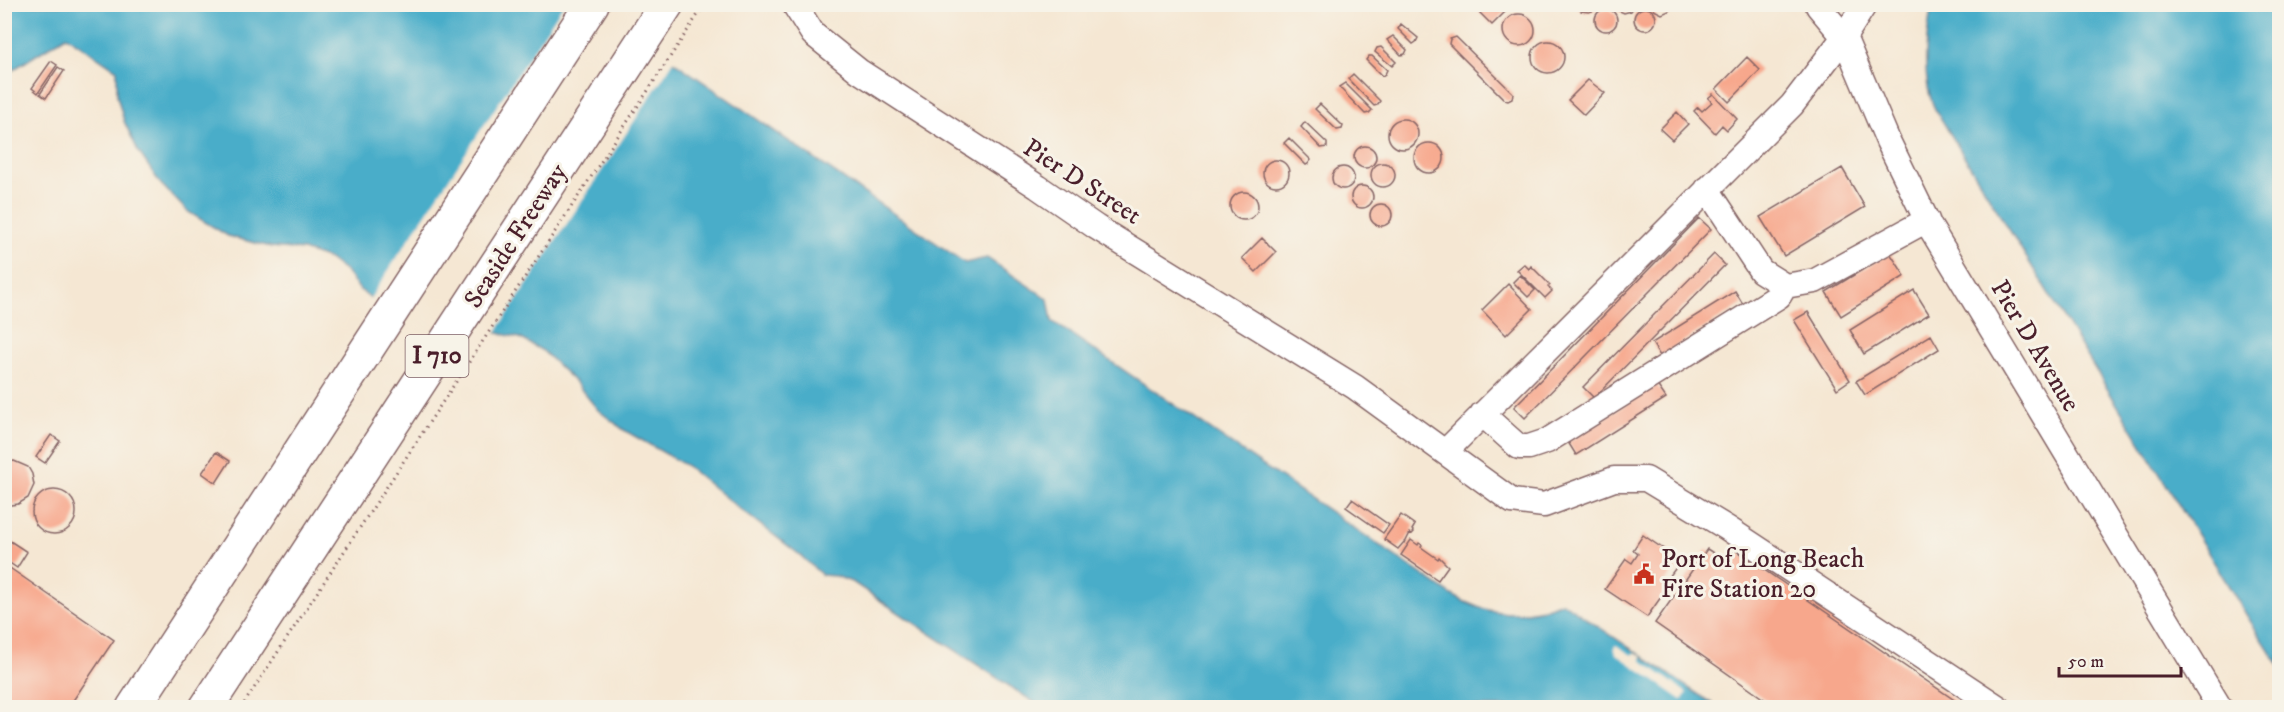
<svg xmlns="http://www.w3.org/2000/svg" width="2284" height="712" viewBox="0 0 2284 712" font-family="'IM FELL DW Pica',serif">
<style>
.water{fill:#4aadc9;stroke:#4a667a;stroke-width:1.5}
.pier{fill:#f5e7d3}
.building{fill:#f7a78c}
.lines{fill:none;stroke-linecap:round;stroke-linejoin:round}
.minor-casing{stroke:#866566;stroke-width:27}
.highway-casing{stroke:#866566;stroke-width:36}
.path{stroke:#866566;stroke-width:3;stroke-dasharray:1.5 4.5;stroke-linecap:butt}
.minor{stroke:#fff;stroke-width:24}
.highway{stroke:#fff;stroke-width:33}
.labels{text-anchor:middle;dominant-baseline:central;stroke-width:6;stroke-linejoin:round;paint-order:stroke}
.shield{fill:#f7f3e8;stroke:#7e5f64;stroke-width:1.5}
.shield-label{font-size:24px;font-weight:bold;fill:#4a1f2b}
.street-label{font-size:26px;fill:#4a1f2b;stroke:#f7f3e8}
.poi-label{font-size:26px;fill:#4a1f2b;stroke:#f7f3e8;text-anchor:start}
</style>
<rect width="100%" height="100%" fill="#f7f3e8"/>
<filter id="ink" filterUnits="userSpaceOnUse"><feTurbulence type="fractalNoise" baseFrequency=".0167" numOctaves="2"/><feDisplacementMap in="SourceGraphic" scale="12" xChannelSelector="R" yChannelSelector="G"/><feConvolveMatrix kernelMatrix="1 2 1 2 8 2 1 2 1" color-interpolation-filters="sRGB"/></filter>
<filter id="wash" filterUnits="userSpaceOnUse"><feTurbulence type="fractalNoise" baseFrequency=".008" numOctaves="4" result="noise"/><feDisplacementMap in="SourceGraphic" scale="24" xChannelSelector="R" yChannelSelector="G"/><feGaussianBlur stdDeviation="1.35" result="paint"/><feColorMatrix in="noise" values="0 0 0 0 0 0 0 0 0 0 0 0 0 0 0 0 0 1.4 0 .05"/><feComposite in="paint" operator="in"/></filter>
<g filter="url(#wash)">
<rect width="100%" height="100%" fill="#f5e7d3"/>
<path class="water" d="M5,5H636L665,54L676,63L965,263L987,258L1048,299L1052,321L1452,595C1486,616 1524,619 1562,602L1717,707H1041L854,583L836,576L822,575L800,555L736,506L687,466L624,430L598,410L576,383L543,351L520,338L385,308L360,290L347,273L329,259L303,250L271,247L228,236L187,211L160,183L138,151L124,121L117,96V70L66,36L5,75Z
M1932,5H2279V665L2249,619L1935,109C1921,81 1926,36 1932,5Z"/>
<path class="pier" d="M639,4L656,40L675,59L494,335L435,341L419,334L407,323L369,300L563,5Z
M1616,645L1632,655L1635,652L1642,656L1641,660L1687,693L1682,700L1616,654L1614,647Z"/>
<g id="blocks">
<path class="building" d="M1486,4H1513L1492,25L1479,12Z
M1576,4H1599L1595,10L1589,12L1581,11Z
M1614,4H1636L1631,11L1624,13L1617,10Z
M1651,4H1674L1669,11L1662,14L1654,10Z
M1634 19a11 11 0 1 1 22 0a11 11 0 1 1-22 0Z
M1595 20a11 11 0 1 1 22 0a11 11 0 1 1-22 0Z
M1503 30a16 16 0 1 1 32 0a16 16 0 1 1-32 0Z
M1401,24L1418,38L1416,42L1413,44L1398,29Z
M1393,36L1407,50L1405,54L1401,55L1387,40Z
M1456,37L1513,93L1512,99L1508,101L1505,100L1449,44L1450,39Z
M1532 57a16 16 0 1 1 32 0a16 16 0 1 1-32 0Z
M1381,47L1396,62L1392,66L1375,52L1377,48Z
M1369,56H1372L1387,70L1385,74L1382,76L1366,60Z
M1747,57L1760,70L1729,102L1716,89Z
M51,61L57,65L38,93L32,88Z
M58,67L64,71L46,98L40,94Z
M1353,74L1380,101L1377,105L1374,106L1348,79Z
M1588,80L1605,93L1584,115L1568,100Z
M1345,83L1372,110L1369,113L1365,114L1339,87Z
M1713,94L1737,119L1727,130L1722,125L1715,133L1694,111L1698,107L1702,111L1712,102L1708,98Z
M1320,104L1343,126L1342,129L1337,130L1315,109Z
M1677,112L1688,124L1672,140L1660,129Z
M1388 134a15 15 0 1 1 30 0a15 15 0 1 1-30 0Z
M1305,122L1327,143V147L1321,148L1301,127Z
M1289,138L1311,160L1308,164L1306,165L1284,143Z
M1414 158a15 15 0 1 1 30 0a15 15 0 1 1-30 0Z
M1354 157a11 11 0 1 1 22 0a11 11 0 1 1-22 0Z
M1263 173a13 13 0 1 1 26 0a13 13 0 1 1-26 0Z
M1371 175a12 12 0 1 1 24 0a12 12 0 1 1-24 0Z
M1332 178a11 11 0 1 1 22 0a11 11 0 1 1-22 0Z
M1842,168L1865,207L1784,256L1760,217Z
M1351 197a11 11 0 1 1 22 0a11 11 0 1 1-22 0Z
M1230 206a14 14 0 1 1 28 0a14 14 0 1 1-28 0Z
M1370 215a11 11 0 1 1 22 0a11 11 0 1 1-22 0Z
M1699,218L1711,229L1525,418L1514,407Z
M1262,238L1276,252L1256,272L1242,258Z
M1890,253L1905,276L1841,316L1826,292Z
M1714,254L1725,265L1594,398L1583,387Z
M1524,264L1529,269L1531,266L1550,285L1548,287L1552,291L1545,298L1517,270Z
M1520,275L1535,290L1528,297L1513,282Z
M1508,284L1532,309L1506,335L1482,310Z
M1914,290L1929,314L1864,354L1850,330Z
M1735,291L1743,304L1660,356L1652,343Z
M1808,312L1850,380L1837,389L1794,320Z
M1931,335L1939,349L1865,395L1856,381Z
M1657,385L1666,398L1576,455L1568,442Z
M51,435L60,441L45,463L36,457Z
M216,452L230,461L216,483L202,473Z
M14,461L28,467L32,474L34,485L28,498L18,504L11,505L4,504V463Z
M32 512a22 22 0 1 1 44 0a22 22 0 1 1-44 0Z
M1352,499L1389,525L1383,533L1346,507Z
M1401,515L1415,525L1412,530L1414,532L1412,534L1410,533L1405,543L1404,542L1398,549L1384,539Z
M1643,535L1681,561L1663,585L1668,587L1647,617L1605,589L1626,559L1632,563L1638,554L1633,550Z
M4,537L27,552L17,568L4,559Z
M1411,540L1418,545L1419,543L1422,545L1421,547L1438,559L1439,557L1448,566L1438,580L1401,555Z
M1707,549L1727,562L1735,550L1966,708H1777L1655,623Z
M4,564L114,640L68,708H4Z"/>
</g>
</g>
<g filter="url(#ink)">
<use href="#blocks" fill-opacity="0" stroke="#866566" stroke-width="1.5"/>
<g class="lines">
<g class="minor-casing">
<path id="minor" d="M794,4L813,34L859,71L1038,187L1096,227L1355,387L1512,501L1544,505L1614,479H1646L1727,528L1999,708
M1818,6L1844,37L1888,141L1930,227L2220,708
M1707,189L1761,271L1785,286L1815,281L1927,220
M1482,414L1519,447H1529L1547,441L1779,296L1785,286
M1445,452L1792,105L1844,37L1865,4"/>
</g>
<g class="highway-casing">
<path id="highway" d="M133,708L592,4
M206,708L667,4"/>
</g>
<path class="path" d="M241,708L705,4"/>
<use href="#minor" class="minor"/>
<use href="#highway" class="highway"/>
</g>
</g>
<defs>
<g id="civic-bare" transform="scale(1.62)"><path d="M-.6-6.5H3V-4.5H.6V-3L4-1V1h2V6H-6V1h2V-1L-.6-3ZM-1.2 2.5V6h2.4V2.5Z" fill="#c8321e" stroke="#f7f3e8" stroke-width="2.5" paint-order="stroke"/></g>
</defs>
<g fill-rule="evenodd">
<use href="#civic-bare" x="1644" y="574"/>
</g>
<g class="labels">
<rect class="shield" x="405.5" y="335" width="63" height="42" rx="4.5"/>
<g class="shield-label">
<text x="437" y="356">I 710</text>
</g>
<g class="street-label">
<text transform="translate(1082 182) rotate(33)">Pier D Street</text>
<text transform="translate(516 236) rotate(-57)">Seaside Freeway</text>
<text transform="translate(2035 346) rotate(59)">Pier D Avenue</text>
</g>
<g class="poi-label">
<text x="1661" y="559">Port of Long Beach<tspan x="1661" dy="30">Fire Station 20</tspan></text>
</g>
</g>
<rect width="2284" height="712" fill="none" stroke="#f7f3e8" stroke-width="24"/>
<path d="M2059 667v9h122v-9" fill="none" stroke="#4a1f2b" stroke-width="3"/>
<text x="2068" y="667" font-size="18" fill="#4a1f2b" stroke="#f7f3e8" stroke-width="4.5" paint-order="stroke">50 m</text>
</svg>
